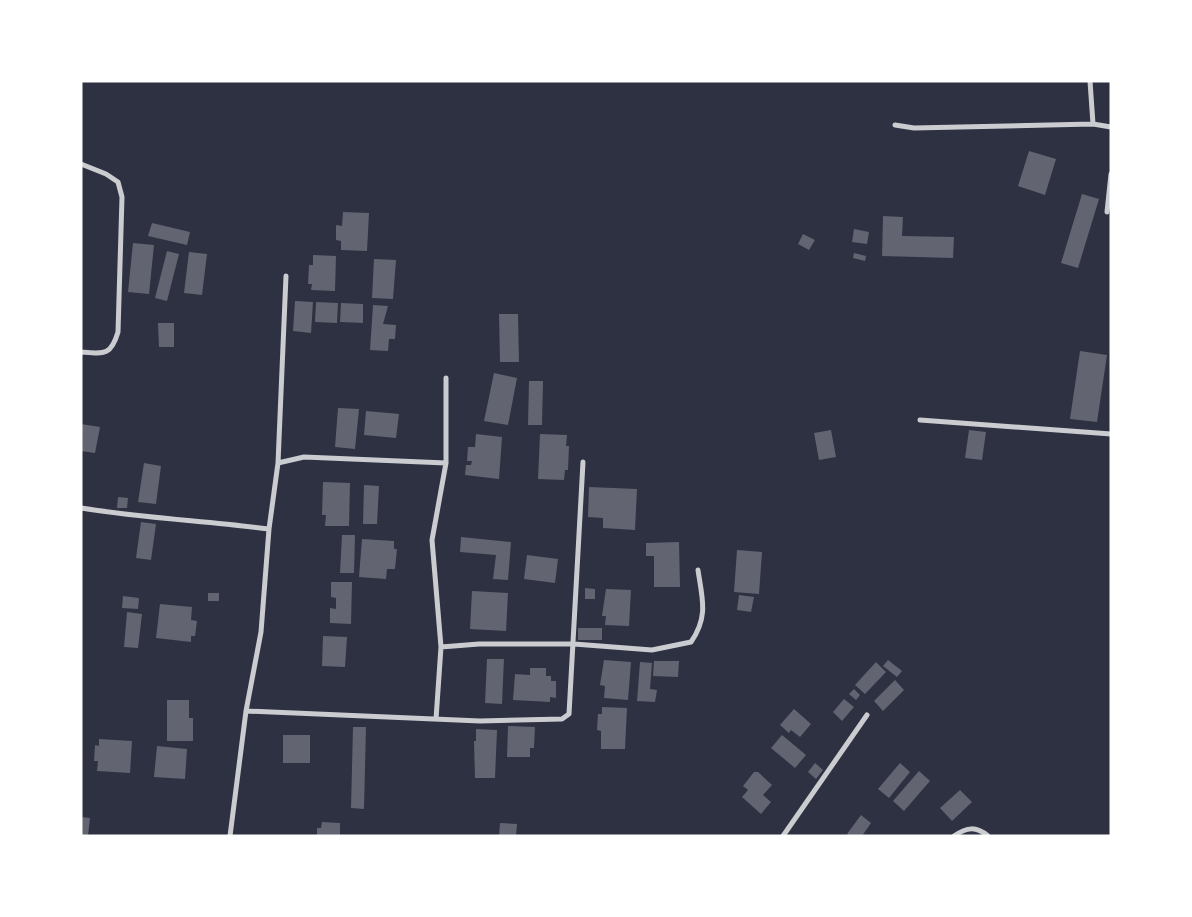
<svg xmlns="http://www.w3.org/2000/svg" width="1192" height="917" viewBox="0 0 1192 917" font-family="'IBM Plex Serif',serif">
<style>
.building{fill:#626471}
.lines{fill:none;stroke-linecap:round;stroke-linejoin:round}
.minor{stroke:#caccd0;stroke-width:5}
</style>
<rect width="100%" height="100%" fill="#2d3142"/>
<path class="building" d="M1029,151L1056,159L1045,195L1018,186Z
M1082,194L1099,199L1078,268L1061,263Z
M343,212L369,213L367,251L341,250V241L336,240V225L342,226Z
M883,216L903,217L902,236L954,237L953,258L882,256Z
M152,223L190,232L187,245L148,236Z
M854,229L869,232L867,244L852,242Z
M803,234L815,240L809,250L798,244Z
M133,243L154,245L149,294L128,292Z
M167,251L179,254L167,301L155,298Z
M189,252L207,254L202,295L184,293Z
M854,253L866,256L865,261L853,258Z
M313,255L336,256L335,291L311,290L312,284H308L309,265H313Z
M374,259L396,260L393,299L372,298Z
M295,301L313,302L311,333L293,331Z
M316,302L338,303L337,323L315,322Z
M341,303L363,304V323L340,322Z
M373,305L388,306L383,324L396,325L395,339H389L388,351L370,350Z
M499,314H518L519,362H500Z
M158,323H174V347H159Z
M1080,351L1107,355L1097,422L1070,419Z
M494,373L517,378L508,425L484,421Z
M529,381H543L542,425H528Z
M338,408L359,409L355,449L335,447Z
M366,411L399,414L396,438L364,435Z
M81,424L100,427L95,453L81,451Z
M831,430L836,457L819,460L814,433Z
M969,430L986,432L982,460L965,458Z
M476,434L502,437L499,479L465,475L466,465H471L472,461H467L468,447H475Z
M540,434L567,435L566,446H569L568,470H565L564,480L538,479Z
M144,463L161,466L156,504L138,502Z
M323,482L350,483L349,526H325L326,515H322Z
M364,485L379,486L377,524H363Z
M589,487L637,489L635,530L603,528V518L588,517Z
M118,497L128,498L127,508H117Z
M141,522L156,524L151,560L136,558Z
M342,535H355L354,573H340Z
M461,537L511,542L508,580L493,579L496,555L460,552Z
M362,539L394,541V549H397L395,569H387L386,579L359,577Z
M679,542L680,587H654V556H646V543Z
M737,550L762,552L759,594L734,592Z
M527,555L558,559L555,583L524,579Z
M331,582H352L351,624L330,623V608L336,609V598L331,597Z
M585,588L595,589V599H585Z
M606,589L631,590L629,626L605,625L606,616H602Z
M472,591L508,593L506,631L470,629Z
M208,593H219V601H208Z
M739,595L754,597L751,612L737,610Z
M123,596L139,598L138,609L122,608Z
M160,604L192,607L191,620L197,621L195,636H191V642L156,638Z
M127,612L142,614L138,648L124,647Z
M578,628H602V640H578Z
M323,636L347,637L345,667L322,666Z
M487,659H504L502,704L485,703Z
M604,660L631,662L628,700L604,698L605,686L600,685Z
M888,660L902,671L897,677L883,666Z
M654,661H679L678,677L653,676Z
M640,662L652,663L650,689L657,690L655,702L637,701Z
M876,662L886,672L865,694L855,685Z
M530,668H546V676H551V681H556V698L550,697V702L513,700L515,674L530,675Z
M895,680L904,690L883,711L874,701Z
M854,689L860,695L856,700L849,694Z
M844,699L854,707L842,721L833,712Z
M167,700H189V718H193V741H167Z
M602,707L627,708L625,749H601V731L597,730L598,714H602Z
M794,709L811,724L800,737L791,730L789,733L780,725Z
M508,726L535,727L534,748H530V757H507Z
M353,727H366L364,809L351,808Z
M476,729L497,730L495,778H475L474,741H476Z
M283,735H310V763H283Z
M782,735L806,755L795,768L771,748Z
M99,739L132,741L130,773L97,771L98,761H94L95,745L99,746Z
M157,746L187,749L185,779L154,777Z
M815,763L823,770L816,779L808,772Z
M900,763L910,772L889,798L878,789Z
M919,771L930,781L904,811L893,801Z
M754,772H758L772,785L763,795L771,802L761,814L742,797L748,790L743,786Z
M960,790L972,802L952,821L940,808Z
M861,815L871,823L862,836H850L847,834Z
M81,817L90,818L88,836H81Z
M322,822L340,823V836H317V828H321Z
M500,823L517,824L516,836H499Z"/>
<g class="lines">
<path class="minor" d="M1090,81L1093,124
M895,125L914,128L1093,124L1111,127
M81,164L106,174L118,182L122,197L118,332C111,356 104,354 81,352
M1107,212L1111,174
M920,420L1111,434
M278,463L304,457L446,463
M81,508C143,518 206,521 269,529
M441,647L479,644H574L652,650L691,642C709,616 702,598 698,570
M246,711L480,721L562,719L569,714L583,462
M436,719L441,647L432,540L446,463V378
M230,836L246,711L261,632L269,529L278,463L286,276
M783,836L867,715
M954,836C967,827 976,826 988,836"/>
</g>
<rect width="1192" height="917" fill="none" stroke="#ffffff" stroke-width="165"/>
</svg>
